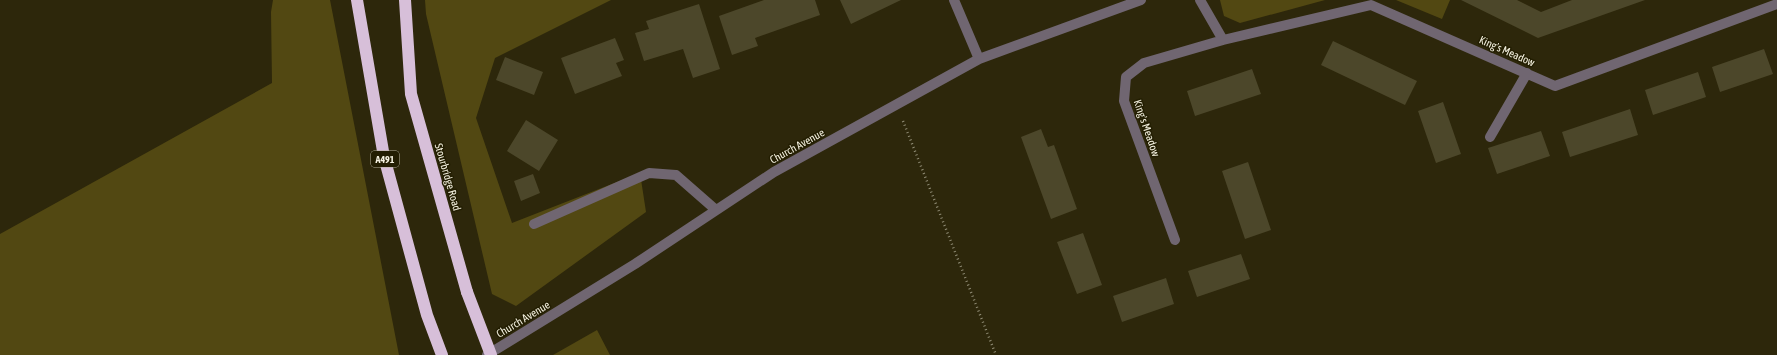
<svg xmlns="http://www.w3.org/2000/svg" width="1777" height="355" viewBox="0 0 1777 355" font-family="'Asap Condensed',sans-serif">
<style>
.green{fill:#524812}
.building{fill:#4c472a}
.lines{fill:none;stroke-linecap:round;stroke-linejoin:round}
.path{stroke:#908c75;stroke-width:2.5;stroke-dasharray:1 3;stroke-linecap:butt}
.minor{stroke:#706671;stroke-width:10}
.highway{stroke:#d7bfd9;stroke-width:12}
.highway-bridge{stroke:#d7bfd9;stroke-width:12}
.labels{text-anchor:middle;dominant-baseline:central;stroke-width:3;stroke-linejoin:round;paint-order:stroke}
.shield{fill:#231e02;stroke:#b6b29e;stroke-width:1}
.shield-label{font-size:10px;font-weight:bold;fill:#f5f2e1}
.street-label{font-size:11px;fill:#f5f2e1;stroke:#231e02}
</style>
<rect width="100%" height="100%" fill="#2d270b"/>
<path class="green" d="M273,0H330L399,355H0V234L272,83L271,12Z
M425,0H611L495,58L476,118L512,223L640,173L646,212L516,306L492,294L426,14Z
M1220,0H1325L1240,23L1224,16Z
M1396,0H1450L1442,19Z
M597,330L610,355H553Z"/>
<path class="building" d="M764,0H815L820,15L755,38L758,46L732,55L719,16Z
M840,0H901L851,24Z
M1461,0H1517L1541,12L1572,0H1645L1538,38Z
M699,4L720,69L693,78L683,49L644,61L635,33L649,29L646,21Z
M615,38L624,60L616,63L622,76L575,94L561,58Z
M1333,41L1417,81L1405,105L1321,65Z
M1764,49L1773,74L1720,92L1712,67Z
M505,57L543,72L534,95L496,80Z
M1252,69L1261,94L1195,116L1187,91Z
M1698,72L1706,97L1653,115L1645,90Z
M1443,102L1461,154L1436,163L1418,111Z
M1630,109L1638,135L1570,157L1562,132Z
M526,120L558,140L539,171L507,151Z
M1041,129L1048,147L1054,145L1077,209L1051,219L1021,137Z
M1541,131L1550,156L1497,174L1488,148Z
M1248,162L1271,230L1245,239L1222,171Z
M533,174L540,193L521,201L514,181Z
M1083,233L1102,285L1077,294L1057,242Z
M1241,254L1250,279L1197,297L1188,271Z
M1166,278L1174,304L1122,322L1113,296Z"/>
<g class="lines">
<path class="path" d="M903,121L996,355"/>
<path class="minor" d="M954,0L979,59
M1200,0L1223,40
M1490,137L1527,73
M534,224L649,173L676,175L716,210
M1175,240L1124,101L1126,77L1144,63L1223,40L1371,5L1555,86L1777,4
M487,355L635,264L774,172L979,59L1141,0"/>
<path class="highway" d="M357,0L384,157L427,315L442,355
M405,0L411,94L467,292"/>
<path class="highway-bridge" d="M467,292L491,355"/>
</g>
<g class="labels">
<rect class="shield" x="371" y="151" width="28" height="16" rx="3"/>
<g class="shield-label">
<text x="385" y="159">A491</text>
</g>
<g class="street-label">
<text transform="translate(1507 51) rotate(24)">King's Meadow</text>
<text transform="translate(1147 128) rotate(71)">King's Meadow</text>
<text transform="translate(797 146) rotate(-29)">Church Avenue</text>
<text transform="translate(448 177) rotate(74)">Stourbridge Road</text>
<text transform="translate(523 319) rotate(-31)">Church Avenue</text>
</g>
</g>
</svg>
